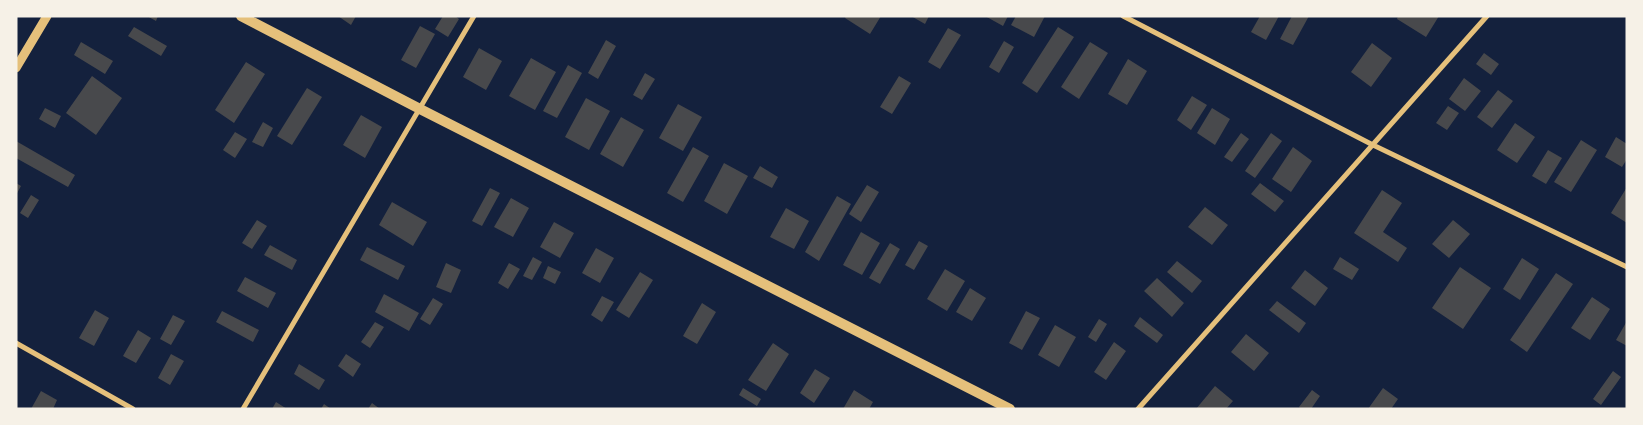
<svg xmlns="http://www.w3.org/2000/svg" width="1643" height="425" viewBox="0 0 1643 425" font-family="'Sofia Sans Condensed',sans-serif">
<style>
.building{fill:#48494c}
.lines{fill:none;stroke-linecap:round;stroke-linejoin:round}
.minor{stroke:#e5c07b;stroke-width:5}
.tertiary{stroke:#e5c07b;stroke-width:9}
.secondary{stroke:#e5c07b;stroke-width:10}
</style>
<rect width="100%" height="100%" fill="#14213d"/>
<path class="building" d="M147,16H158L156,21Z
M338,16H356L351,25Z
M443,16H455L459,19L448,37L435,29Z
M846,16H881L870,34L845,18Z
M911,16H929L925,24Z
M985,16H1008L1003,26Z
M1016,16H1045L1034,37L1011,25Z
M1260,16H1279L1266,40L1251,32Z
M1292,16H1309L1293,45L1280,39Z
M1398,16H1439L1426,37L1397,19Z
M420,26L435,34L416,68L401,60Z
M134,27L167,46L161,56L128,36Z
M1058,27L1074,37L1037,93L1022,83Z
M948,28L961,35L940,69L928,62Z
M606,40L616,46L598,79L588,73Z
M1004,41L1014,47L999,73L989,67Z
M81,42L113,61L105,74L74,55Z
M1090,42L1108,53L1079,99L1061,87Z
M1372,43L1392,58L1371,87L1351,72Z
M479,48L502,61L486,90L463,77Z
M1484,53L1499,64L1491,75L1476,64Z
M531,58L556,72L535,110L509,96Z
M1128,59L1147,71L1127,105L1108,94Z
M246,62L265,74L234,123L215,110Z
M568,65L582,73L557,118L543,111Z
M645,73L655,79L642,100L633,95Z
M92,76L122,98L96,135L66,113Z
M899,76L911,83L892,114L880,107Z
M1464,78L1481,91L1465,111L1449,99Z
M307,88L322,97L292,145L277,136Z
M1498,90L1513,101L1492,128L1477,117Z
M1192,96L1207,105L1191,130L1177,120Z
M586,98L610,111L589,150L565,137Z
M678,104L702,117L683,151L659,138Z
M1448,106L1459,113L1447,130L1436,123Z
M45,108L61,116L55,128L39,119Z
M1212,108L1230,119L1215,145L1197,133Z
M361,115L382,127L365,158L343,145Z
M621,117L644,130L623,167L600,154Z
M263,122L273,128L263,147L252,142Z
M1515,123L1535,137L1517,163L1497,150Z
M235,132L247,139L235,158L223,150Z
M1241,133L1249,139L1232,162L1224,157Z
M1271,133L1282,141L1255,178L1245,171Z
M1616,137L1627,144V159L1622,167L1605,157Z
M1581,140L1597,150L1571,192L1554,182Z
M16,141L75,175L68,187L16,158Z
M693,147L709,156L683,202L667,193Z
M1293,147L1312,161L1291,192L1272,179Z
M1548,150L1562,158L1546,184L1532,176Z
M724,163L748,176L727,214L704,201Z
M760,166L778,177L772,188L753,178Z
M16,183L21,186L16,195Z
M1260,183L1284,201L1275,212L1251,194Z
M867,185L879,192L861,222L849,214Z
M1627,187V223L1611,213Z
M490,188L500,193L482,226L472,221Z
M1382,190L1402,203L1383,232L1407,248L1398,262L1354,233Z
M31,195L39,200L28,218L20,213Z
M837,196L851,204L819,261L805,252Z
M511,198L529,208L513,237L494,227Z
M392,202L427,222L413,246L379,225Z
M1205,207L1228,225L1212,245L1188,227Z
M786,208L809,221L794,249L770,237Z
M257,220L267,226L252,249L242,243Z
M1453,220L1470,234L1449,258L1432,244Z
M554,222L574,233L560,258L540,247Z
M861,232L880,243L862,275L843,265Z
M919,241L928,246L914,270L905,265Z
M890,243L900,249L880,284L869,278Z
M270,245L297,260L292,270L264,255Z
M367,247L405,266L398,280L360,260Z
M596,248L614,258L600,283L582,273Z
M533,257L542,262L532,280L523,276Z
M1340,257L1359,269L1352,280L1333,269Z
M1522,258L1539,269L1520,300L1503,289Z
M1177,261L1202,281L1192,293L1167,272Z
M446,263L461,270L451,293L436,287Z
M509,263L520,269L508,289L498,283Z
M548,266L561,272L555,284L543,278Z
M1460,267L1491,288L1463,329L1432,308Z
M945,269L965,281L947,311L927,299Z
M1305,270L1328,288L1315,306L1291,288Z
M640,272L653,280L629,318L616,310Z
M1556,273L1573,284L1527,352L1510,340Z
M245,277L276,293L268,308L237,291Z
M1157,278L1184,303L1172,317L1144,291Z
M970,288L986,298L972,321L956,312Z
M384,294L419,313L409,331L375,312Z
M602,296L614,302L602,322L591,315Z
M1592,297L1610,309L1590,340L1571,328Z
M433,298L443,304L430,325L420,319Z
M1277,301L1306,323L1299,333L1269,310Z
M702,303L716,312L697,344L683,336Z
M95,310L109,318L94,346L79,338Z
M222,311L259,330L253,342L216,322Z
M1026,311L1040,318L1022,350L1009,343Z
M173,315L185,321L171,345L160,339Z
M1140,317L1163,335L1157,343L1134,326Z
M1099,319L1107,324L1096,342L1088,337Z
M1627,321V346L1616,340Z
M375,322L384,327L370,348L361,342Z
M1055,325L1076,337L1059,367L1038,355Z
M138,330L151,338L136,363L123,356Z
M1246,334L1269,353L1254,371L1231,352Z
M1114,342L1126,351L1106,380L1094,372Z
M773,343L789,354L766,391L748,380Z
M171,354L184,361L170,385L158,378Z
M346,354L361,364L353,377L338,366Z
M299,364L325,380L319,390L294,374Z
M815,369L830,378L814,403L800,393Z
M1613,371L1621,377L1601,405L1593,399Z
M1215,386L1233,401L1226,409H1196Z
M743,388L761,399L757,406L739,395Z
M1383,388L1398,399L1391,409H1368Z
M854,390L873,402L869,409H843Z
M1312,390L1320,396L1311,409H1301L1299,407Z
M41,391L57,400L53,409H31Z
M276,402L287,409H272Z
M372,403L380,409H368Z
M324,404L331,409H321Z"/>
<g class="lines">
<path class="minor" d="M1123,16L1373,145L1627,267
M16,343L133,409
M243,409L474,16
M1138,409L1487,16"/>
<path class="tertiary" d="M16,68L47,16"/>
<path class="secondary" d="M241,16L420,109L1010,409"/>
</g>
<rect width="1643" height="425" fill="none" stroke="#f6f1e7" stroke-width="35"/>
</svg>
